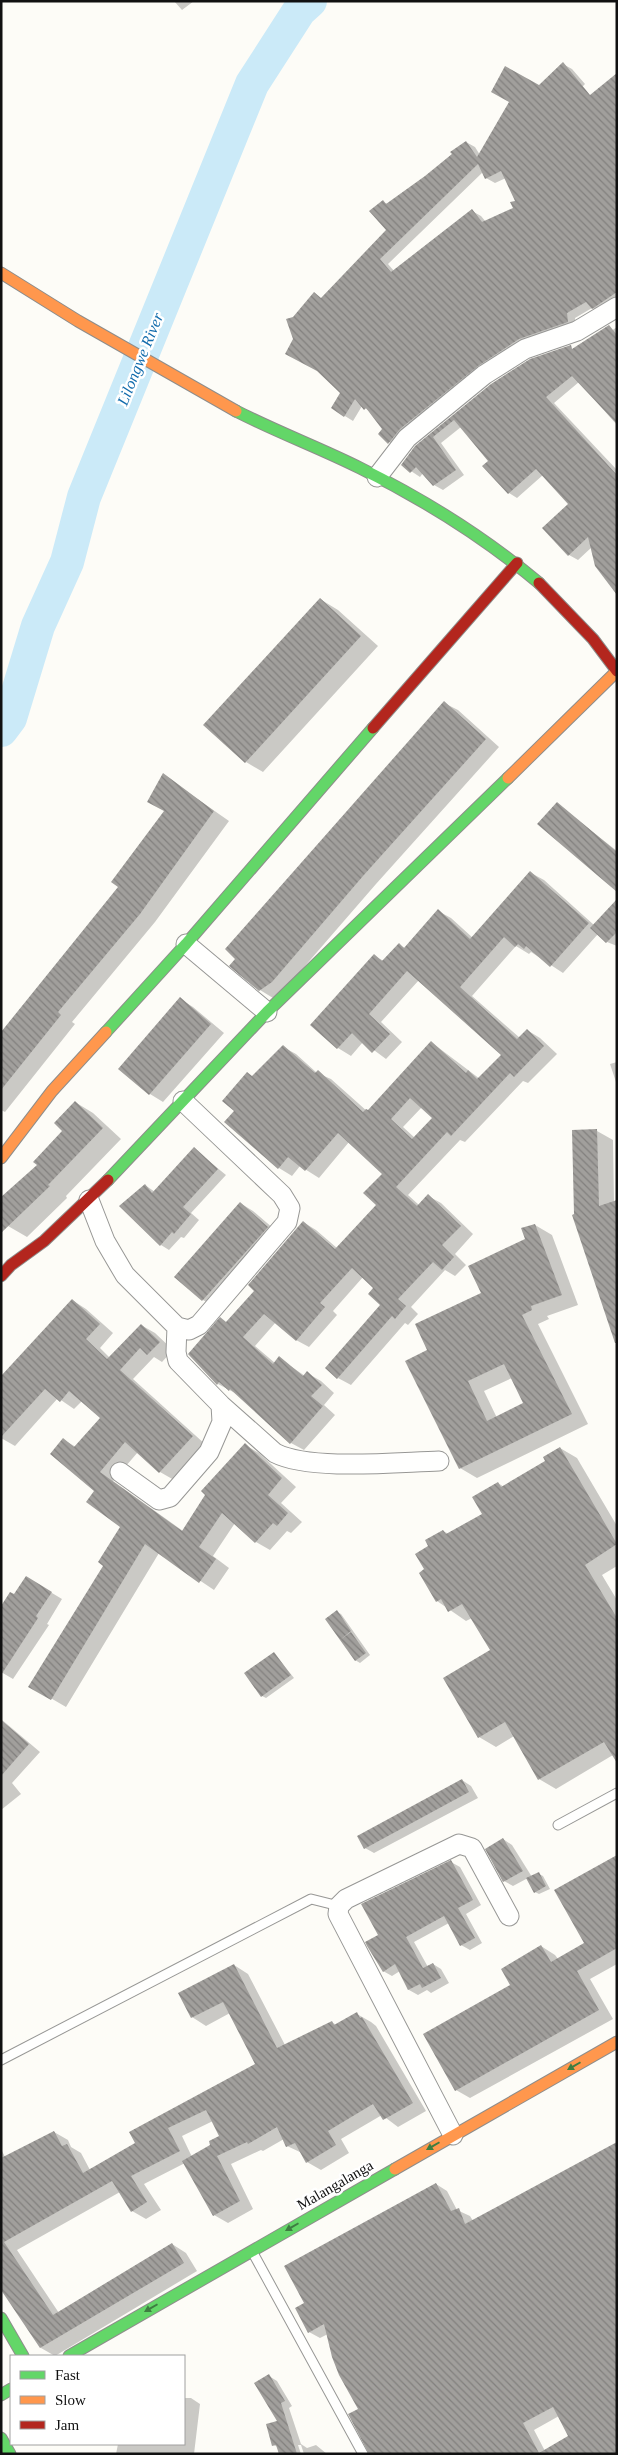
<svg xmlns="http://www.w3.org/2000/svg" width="618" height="2455" viewBox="0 0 618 2455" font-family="Georgia,serif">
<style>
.shadow{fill:#0003;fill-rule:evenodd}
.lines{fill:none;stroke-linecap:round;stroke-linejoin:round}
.river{stroke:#cbeaf8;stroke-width:34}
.building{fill:url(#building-back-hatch);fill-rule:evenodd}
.lane-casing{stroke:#979795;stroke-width:11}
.street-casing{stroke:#979795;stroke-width:21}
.fast-casing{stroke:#8e8d8b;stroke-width:13}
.slow-casing{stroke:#8e8d8b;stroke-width:13}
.jam-casing{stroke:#8e8d8b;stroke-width:13}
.lane{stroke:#fffffe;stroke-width:9}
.street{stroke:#fffffe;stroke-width:19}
.fast{stroke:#63d668;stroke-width:11}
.slow{stroke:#ff974d;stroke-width:11}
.jam{stroke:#b3261e;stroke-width:11}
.oneway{fill:#3e7d41}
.labels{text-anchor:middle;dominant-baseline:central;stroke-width:5;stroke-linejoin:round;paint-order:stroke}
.street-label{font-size:15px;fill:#111;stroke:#fff}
.water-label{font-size:16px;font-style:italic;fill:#116bac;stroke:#fff}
</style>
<defs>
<pattern id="building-back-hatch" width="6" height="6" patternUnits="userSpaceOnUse" patternTransform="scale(1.25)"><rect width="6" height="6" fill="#a19f9c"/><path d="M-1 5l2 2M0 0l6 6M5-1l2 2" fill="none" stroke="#82807e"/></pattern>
</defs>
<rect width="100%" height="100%" fill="#fdfcf7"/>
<path class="shadow" d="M174,1H194L182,10Z
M563,64L572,69L585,84L575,94L583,103L617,75V305L601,313L592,308L575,318L576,327L528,344L397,448L379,434L384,429L372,413L362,406L353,421L332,408L341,393L294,340V318L314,294L322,299L387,230L383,202L388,204L426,177L466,142L475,147L480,155L539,86ZM483,172L486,178L495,183L506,178L516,201L515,209L486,222L481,216L472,211L394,271L388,264Z
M617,327V425L579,382L554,403L617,470V593L592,547L578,560L569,555L570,504L543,475L517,498L509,493L490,461L461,427L441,443L464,475L443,490L434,485L423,473L420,477L402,465L416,447L491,385L572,358Z
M320,599L338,610L378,646L263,772L246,762Z
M444,703L458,710L499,747L376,884L285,989L273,998L260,990Z
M163,775L229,821L155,922L72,1022L75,1024L5,1112L1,1110V1033L120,887L165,811Z
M557,804L617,851V888Z
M531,873L544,880L594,925L617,901V946L607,942L598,934L563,973L531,952L529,954L516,946L472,996L520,1038L527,1030L540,1038L557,1054L528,1083L523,1081L465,1142L460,1140L408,1195L419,1205L428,1196L441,1203L473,1234L455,1254L466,1265L455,1276L445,1270L411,1307L418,1314L408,1325L405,1323L351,1385L338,1378L382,1305L375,1288L363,1277L333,1311L337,1315L309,1347L296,1340L276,1322L255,1346L275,1363L279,1358L305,1376L307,1373L321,1381L334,1393L324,1405L335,1415L304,1450L291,1443L237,1394L218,1384L227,1323L256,1291L303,1222L316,1230L337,1248L378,1205L383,1174L349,1142L319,1178L300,1166L292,1176L279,1168L236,1111L253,1077L283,1047L296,1054L317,1073L331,1079L368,1112L431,1042L480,1079L503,1055L419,980L381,1022L402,1042L386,1059L363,1042L351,1056L338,1048L312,1025L374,956L384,961L399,945L405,948L438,911L451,918L473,938ZM422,1107L434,1118L415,1138L403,1127Z
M180,999L193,1007L224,1033L163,1102L150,1094L120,1069Z
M617,1062V1085L610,1064Z
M75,1102L93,1113L121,1139L66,1196L67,1198L27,1237L8,1226L1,1218L64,1131Z
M573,1131H597L613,1140L614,1202L575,1215Z
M194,1149L226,1175L191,1213L199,1220L184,1238L181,1237L169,1250L161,1245L145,1185L155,1192Z
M240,1203L253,1211L281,1235L217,1308L203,1300L176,1277Z
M535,1225L552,1235L578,1305L547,1316L549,1319L538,1324L588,1424L477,1478L460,1468L407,1361L429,1351L482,1293L526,1239ZM512,1378L525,1404L497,1418L484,1391Z
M72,1300L86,1309L113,1333L100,1348L110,1358L141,1325L155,1333L173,1350L162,1362L154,1357L133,1379L206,1445L174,1480L160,1472L138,1452L113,1481L183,1531L245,1445L259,1453L296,1487L281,1503L302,1522L291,1533L287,1531L270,1550L256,1542L235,1523L213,1556L229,1568L214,1590L159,1553L66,1707L30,1686L105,1565L122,1526L95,1491L64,1440L76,1447L101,1418L82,1401L74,1409L58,1398L15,1446L1,1438V1378Z
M560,1448L577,1458L617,1526V1566L602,1575L617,1600V1759L613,1755L556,1789L539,1779L514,1736L496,1747L479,1737L491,1651L472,1618L466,1621L437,1601L426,1570L430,1547L443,1531L449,1534L484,1514L498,1483L504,1487L547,1462Z
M37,1584L62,1599L47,1624L49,1625L13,1679L1,1672L15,1596Z
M337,1612L341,1614L370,1655L360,1663L355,1660L341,1639Z
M274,1653L294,1678L266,1698L262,1696Z
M1,1719L40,1752L12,1783L21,1794L1,1810Z
M462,1780L471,1786L478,1798L374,1853L365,1848Z
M503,1839L512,1845L532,1877L539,1874L543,1876L550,1889L539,1894L535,1892L528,1878L513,1886L504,1881Z
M617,1856V1964L590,1979L613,2019L470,2098L456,2090L512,1986L541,1946L555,1955L558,1959L586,1944Z
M451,1862L460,1867L481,1905L466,1914L482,1943L470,1950L461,1945L449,1923L414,1942L428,1967L433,1964L441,1969L449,1983L431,1993L427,1990L418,1995L409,1990L400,1971L392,1976L383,1971L380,1935Z
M234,1965L248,1974L285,2045L332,2022L336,2025L357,2014L371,2022L376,2026L426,2111L398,2127L382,2115L341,2139L349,2153L321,2170L307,2162L302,2153L287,2146L284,2139L263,2151L261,2150L231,2164L253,2209L228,2223L214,2215L185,2163L144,2184L161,2210L146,2219L132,2211L120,2192L17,2250L59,2313L172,2244L186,2253L197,2271L55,2356L41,2348L1,2288V2149L5,2157L54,2132L68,2140L71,2147L81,2153L90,2170L137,2144L256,2065L230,2013L206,2026L192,2017L180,1993ZM213,2121L221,2137L212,2146L192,2157L182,2136Z
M436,2184L447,2191L457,2210L470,2216L617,2454H371L360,2410L328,2334L320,2338L309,2332L306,2304ZM559,2416L570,2437L545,2451L534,2430Z
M269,2376L277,2381L292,2406L289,2408L301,2444L307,2448L316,2445L327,2454H304L301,2445H298L301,2454H280L278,2447L274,2445L279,2422Z
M184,2398H191L200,2404L194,2454H116L118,2444H184Z"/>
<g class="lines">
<path class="river" d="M1,730L10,718L38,626L67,562L84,497L252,84L299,11L310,1"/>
</g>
<path class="building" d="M563,62L590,95L617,73V292L592,309L586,302L567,313L568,322L519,339L478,366L400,429L388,444L378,434L382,429L366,408L364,410L355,399L344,417L331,408L340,393L317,371L285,354L293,339L286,319L293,317L314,292L321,298L386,230L369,211L383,200L386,204L425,176L452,154L450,152L466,141L477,157L509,102L491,92L505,66L539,85ZM478,164L485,179L501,171L515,201L510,202L513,208L482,222L472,209L391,272L380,259Z
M609,325L617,335V424L572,376L546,397L617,475V595L595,566L588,537L568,556L542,528L568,504L536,469L508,494L482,466L488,461L454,420L433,437L456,470L433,486L416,467L410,473L401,465L415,446L491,384L530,359L571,345L572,349Z
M320,598L361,636L245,763L203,725Z
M444,701L486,739L363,876L272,982L259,991L229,966L235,959L225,949Z
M163,773L214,811L140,914L58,1012L61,1015L1,1090V1032L118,887L111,882L164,811L147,802Z
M557,802L617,852V892L537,824Z
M530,871L589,923L550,967L526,946L524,949L518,944L515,947L504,937L460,987L517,1039L527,1029L544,1046L514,1077L510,1073L451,1136L447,1132L396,1187L417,1206L428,1194L461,1226L442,1245L454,1257L442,1270L433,1262L398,1299L406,1306L395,1319L392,1316L337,1379L325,1368L380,1305L368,1294L373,1288L352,1268L320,1303L325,1307L296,1341L264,1314L243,1337L273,1364L279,1356L303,1376L307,1371L322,1385L311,1396L323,1406L290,1444L230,1389L229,1391L219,1382L217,1385L188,1354L220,1317L226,1322L254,1291L248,1285L303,1221L335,1249L376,1205L363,1193L382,1174L338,1133L305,1171L288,1157L278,1169L224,1122L234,1111L222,1101L247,1072L252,1076L283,1045L315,1073L318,1070L363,1112L366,1109L368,1110L431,1041L466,1073L468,1070L477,1079L501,1055L407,971L369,1014L390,1034L372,1053L352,1033L337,1049L310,1025L374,954L382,961L399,943L404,948L438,909L470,939ZM410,1098L432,1118L412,1139L391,1119Z
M617,899V932L606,943L590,928Z
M180,997L211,1024L149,1095L118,1069Z
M75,1101L103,1128L48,1185L50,1186L1,1233V1197L37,1165L33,1162L62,1131L54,1123Z
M597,1129L599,1206L617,1200V1343H615L572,1215L574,1214L572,1130Z
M194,1147L218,1169L183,1207L191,1214L174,1234L172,1232L160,1246L119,1206L145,1184L152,1193Z
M240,1202L268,1227L202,1301L174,1277Z
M535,1224L562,1295L531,1306L532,1310L522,1315L572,1414L459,1469L405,1361L427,1350L415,1324L481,1293L468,1266L525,1239L521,1228ZM504,1364L523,1403L487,1421L468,1381Z
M72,1299L100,1324L86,1339L107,1359L141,1324L160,1342L147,1355L140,1348L120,1370L193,1436L159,1473L125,1442L100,1472L182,1531L205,1495L201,1491L245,1443L282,1478L268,1495L288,1513L277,1526L273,1523L255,1543L222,1513L199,1547L216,1559L199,1583L145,1544L51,1700L28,1687L103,1566L98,1562L120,1527L86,1502L94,1491L50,1454L63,1438L74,1447L100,1418L69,1391L60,1402L45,1389L1,1437V1376Z
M560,1447L617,1544L585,1565L617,1618V1763L604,1742L538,1780L505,1722L478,1738L443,1678L490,1650L462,1604L448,1612L441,1599L436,1602L419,1573L424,1569L415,1554L428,1546L425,1540L443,1530L446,1534L482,1514L472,1497L498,1482L501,1487L545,1461L543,1457Z
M26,1576L52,1592L36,1616L38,1618L1,1675V1606L10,1592L14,1594Z
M337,1610L351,1631L340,1640L325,1619Z
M351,1632L366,1653L355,1661L340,1640Z
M274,1652L291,1675L261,1697L244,1673Z
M1,1720L29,1744L1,1776Z
M462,1779L469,1792L364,1849L357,1836Z
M503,1838L523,1871L503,1882L485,1849Z
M617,1855V1948L577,1971L599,2010L455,2091L423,2034L510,1985L501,1969L541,1945L551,1962L584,1943L554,1890Z
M451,1860L473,1900L458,1908L475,1938L460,1946L444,1916L406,1937L423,1968L433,1963L441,1978L422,1988L420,1984L408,1990L395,1964L383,1972L367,1946L365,1942L378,1935L361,1904Z
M539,1872L546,1886L534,1893L526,1878Z
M234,1964L277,2048L332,2021L334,2025L357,2012L360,2018L362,2017L413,2103L383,2120L373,2104L328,2131L336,2145L306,2163L295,2143L286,2147L277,2127L248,2144L247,2142L217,2156L240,2201L213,2216L182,2161L210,2145L209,2141L219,2136L206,2110L168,2128L180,2151L131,2176L147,2202L131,2212L112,2181L4,2242L53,2315L172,2243L184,2263L40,2348L1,2290V2158L54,2131L62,2146L67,2144L83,2173L135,2143L129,2132L255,2064L223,2002L191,2018L178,1993Z
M617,2142V2454H369L348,2414L358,2409L339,2375L332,2357L324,2324L308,2333L295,2308L304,2303L284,2266L436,2183L451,2211L459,2208L465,2224ZM553,2407L568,2436L539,2453L523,2423Z
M269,2374L285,2401L281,2403L297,2454H279L276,2445L272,2446L266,2424L277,2421L254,2383Z"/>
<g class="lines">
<g class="lane-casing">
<path id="lane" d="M558,1825L617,1793
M1,2060L311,1899L339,1906
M253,2253L363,2454"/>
</g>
<g class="street-casing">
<path id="street" d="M377,477L407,438L484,375L525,349L577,331L617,307
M186,944L267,1012
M89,1200L105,1241L125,1275L177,1327L189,1330L199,1325L287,1222L290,1208L282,1195L183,1101
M177,1327L176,1352L178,1361L221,1405L275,1453C310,1471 398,1462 439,1461
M120,1472L159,1500L170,1497L209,1452L222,1422L221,1405
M453,2135L338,1914L339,1906L346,1899L459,1844L472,1848L509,1916"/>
</g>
<g class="fast-casing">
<path id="fast" d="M236,411C277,432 320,448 360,468C425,500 484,537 539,583
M106,1032L186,944L373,728
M108,1180L267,1012L508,778
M1,2318L23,2356
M69,2356L395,2169
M1,2395L11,2389
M1,2438L10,2454"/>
</g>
<g class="slow-casing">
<path id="slow" d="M1,273L78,321L236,411
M508,778L617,671
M1,1158L52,1091L106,1032
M395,2169L617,2042"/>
</g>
<g class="jam-casing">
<path id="jam" d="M539,583L593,639L617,671
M373,728L517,563
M1,1276L11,1265L44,1241L108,1180"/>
</g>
<use href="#lane" class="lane"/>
<use href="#street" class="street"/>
<use href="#fast" class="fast"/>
<use href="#slow" class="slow"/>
<use href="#jam" class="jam"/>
</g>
<defs><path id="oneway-solid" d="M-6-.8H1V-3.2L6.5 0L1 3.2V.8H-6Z" transform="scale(1.25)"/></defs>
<g class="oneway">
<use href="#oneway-solid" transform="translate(574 2066) rotate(150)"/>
<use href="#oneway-solid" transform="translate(433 2146) rotate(150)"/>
<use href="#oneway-solid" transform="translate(292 2227) rotate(150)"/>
<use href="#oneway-solid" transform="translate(151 2308) rotate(150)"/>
</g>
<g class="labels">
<g class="street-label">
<text transform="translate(335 2185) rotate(-30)">Malangalanga</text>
</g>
<g class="water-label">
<text transform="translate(140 359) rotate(-68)">Lilongwe River</text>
</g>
</g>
<rect width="618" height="2455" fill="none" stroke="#111111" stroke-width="5"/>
<rect x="10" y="2355" width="175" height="90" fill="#ffffff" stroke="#a0a0a0"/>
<rect x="20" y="2371" width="25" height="8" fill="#63d668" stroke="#a0a0a0"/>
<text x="55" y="2380" font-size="15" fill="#111111">Fast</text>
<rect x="20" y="2396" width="25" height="8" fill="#ff974d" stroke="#a0a0a0"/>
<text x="55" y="2405" font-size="15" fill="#111111">Slow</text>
<rect x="20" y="2421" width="25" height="8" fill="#b3261e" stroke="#a0a0a0"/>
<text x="55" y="2430" font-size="15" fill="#111111">Jam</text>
</svg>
